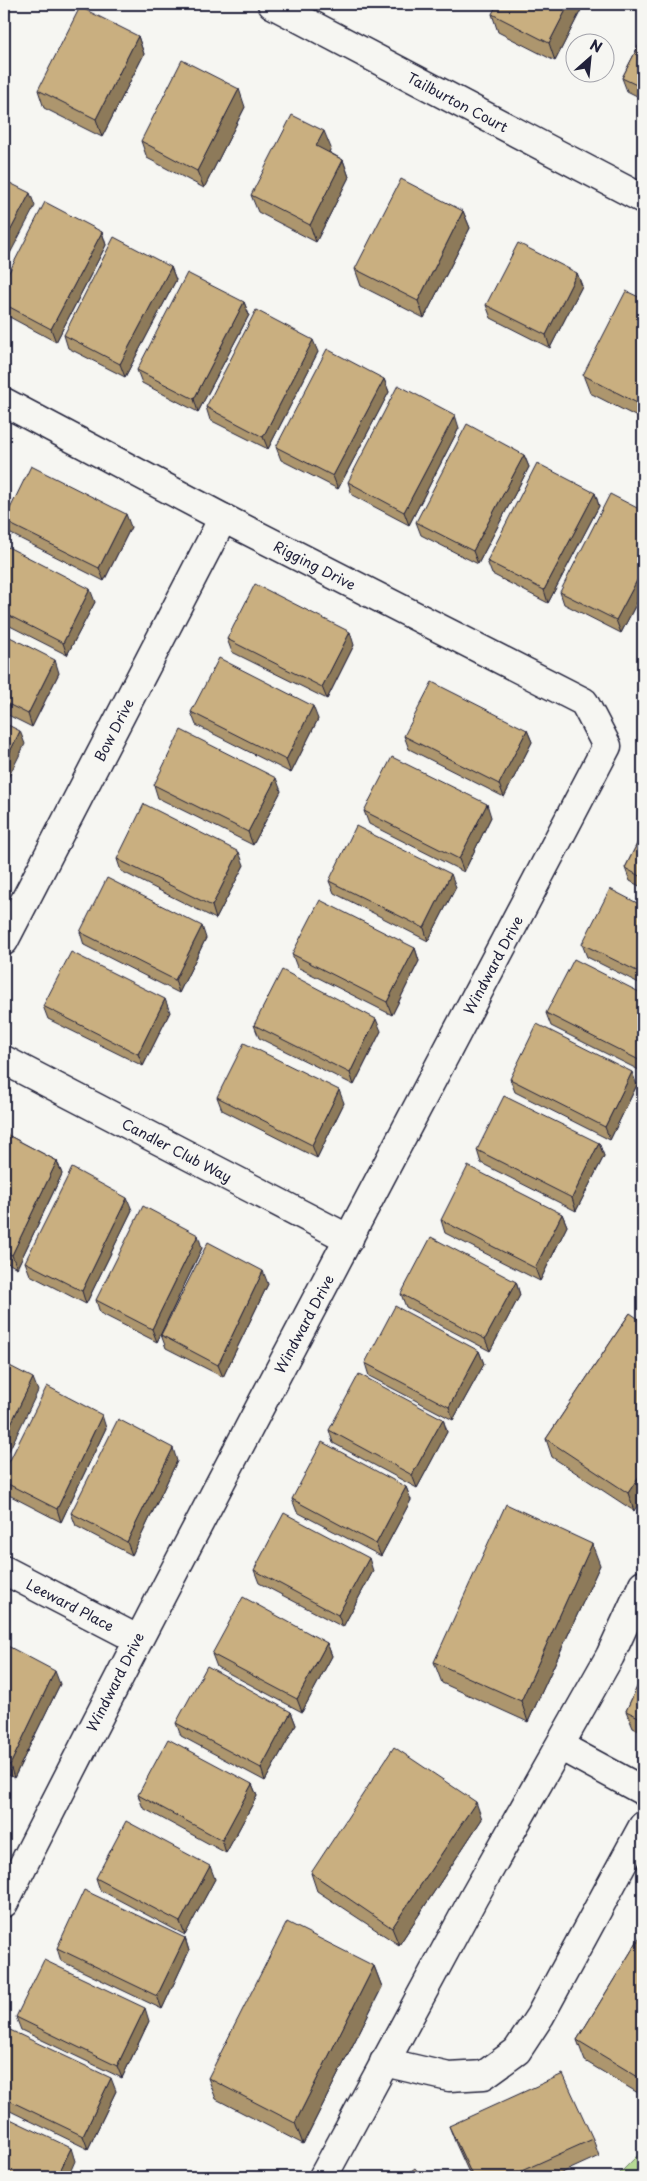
<svg xmlns="http://www.w3.org/2000/svg" width="647" height="2181" viewBox="0 0 647 2181" font-family="'Playpen Sans',sans-serif">
<style>
.green{fill:#b5d994;stroke:#6c7e68}
.lines{fill:none;stroke-linecap:round;stroke-linejoin:round}
.minor-casing{stroke:#22223b;stroke-width:31}
.minor{stroke:#f6f6f2;stroke-width:28}
.wall{fill:#ad966e;stroke:#22223b}
.shaded-wall{fill:#8d7a5a;stroke:#22223b}
.building{fill:#c9af80;stroke:#22223b}
.labels{text-anchor:middle;dominant-baseline:central;stroke-width:4;stroke-linejoin:round;paint-order:stroke}
.street-label{font-size:14px;fill:#22223b;stroke:#f6f6f2}
</style>
<rect width="100%" height="100%" fill="#f6f6f2"/>
<filter id="ink" filterUnits="userSpaceOnUse"><feTurbulence type="fractalNoise" baseFrequency=".02" numOctaves="2"/><feDisplacementMap in="SourceGraphic" scale="10" xChannelSelector="R" yChannelSelector="G"/><feConvolveMatrix kernelMatrix="1 2 1 2 8 2 1 2 1" color-interpolation-filters="sRGB"/></filter>
<g filter="url(#ink)">
<path class="green" d="M643,2150V2177H616Z"/>
<g class="lines">
<g class="minor-casing">
<g id="minor">
<path id="s1" d="M272,4L643,199"/>
<path id="s2" d="M4,402L223,518L584,702L607,746C406,1132 200,1515 4,1903"/>
<path id="s3" d="M4,941L223,518"/>
<path id="s4" d="M4,1060L349,1239"/>
<path id="s5" d="M4,1570L137,1639"/>
<path d="M560,1746L643,1791"/>
<path d="M384,2062L449,2077L484,2075L517,2051L540,2016L643,1826"/>
<path d="M323,2177L474,1897L610,1656L643,1584"/>
</g>
</g>
<use href="#minor" class="minor"/>
</g>
<path class="wall" d="M584,4L555,61L498,32L492,14Z
M138,36L144,54L102,137L44,108L38,90Z
M643,37V99L627,91L622,78Z
M245,107L204,188L147,158L141,141Z
M331,148L329,152L343,160L349,177L316,242L258,212L251,195Z
M463,211L470,228L424,318L361,286L355,269Z
M102,232L106,245L56,342L4,314V282Z
M171,267L176,280L125,377L68,348L64,335Z
M577,273L582,286L550,348L491,318L486,305Z
M643,299V420L590,393L583,375Z
M244,302L249,315L198,412L142,383L137,370Z
M318,352L268,449L210,420L206,407Z
M384,379L389,392L338,489L281,460L276,447Z
M459,428L409,525L352,495L348,482Z
M524,455L529,467L478,564L421,535L416,522Z
M595,493L599,506L548,603L492,574L487,561Z
M643,511V591L621,633L564,604L560,592Z
M4,521L131,527L104,581L9,533Z
M4,545L95,602L67,655L4,623Z
M4,634L59,673L32,727L4,713Z
M227,639L354,645L327,699L232,652Z
M191,712L318,719L291,773L196,725Z
M527,730L532,742L504,797L409,749L404,736Z
M154,785L281,791L253,845L158,798Z
M364,811L491,817L464,872L369,824Z
M643,832V888L630,881L625,868Z
M117,859L244,865L216,919L121,871Z
M329,881L456,887L428,941L334,893Z
M643,906V985L587,957L582,944Z
M80,932L206,938L179,993L84,945Z
M415,948L419,961L392,1015L297,967L292,954Z
M643,994V1072L551,1026L546,1013Z
M43,1006L170,1012L143,1066L48,1019Z
M254,1025L381,1031L354,1085L259,1038Z
M510,1079L637,1085L610,1140L515,1092Z
M217,1097L344,1103L317,1158L222,1110Z
M4,1133L57,1161L62,1174L17,1268L4,1261Z
M599,1143L604,1156L576,1211L481,1163L477,1150Z
M132,1210L86,1304L30,1275L25,1262Z
M562,1214L567,1226L540,1281L445,1233L441,1220Z
M202,1248L157,1342L100,1313L96,1300Z
M516,1282L520,1295L490,1351L406,1307L401,1294Z
M268,1284L223,1377L166,1348L161,1335Z
M630,1313L634,1511L552,1457L546,1439Z
M479,1351L484,1364L453,1420L369,1376L365,1363Z
M443,1419L447,1432L417,1488L333,1443L329,1430Z
M106,1428L61,1522L5,1493L4,1490V1472Z
M177,1461L132,1555L76,1526L71,1513Z
M406,1487L411,1500L381,1556L297,1512L292,1499Z
M600,1565L528,1722L442,1683L434,1662Z
M254,1570L373,1571L343,1627L259,1583Z
M327,1643L332,1656L302,1712L217,1667L212,1654Z
M4,1644L60,1684L14,1778L4,1772Z
M643,1674V1733L633,1728L626,1711Z
M291,1712L296,1725L265,1781L181,1736L176,1723Z
M252,1784L257,1796L226,1853L143,1808L138,1795Z
M482,1819L399,1945L317,1891L311,1873Z
M96,1878L215,1879L185,1935L100,1890Z
M643,1932V2096L585,2061L577,2040Z
M185,1938L189,1951L162,2009L61,1961L57,1948Z
M374,1966L382,1987L303,2144L216,2099L208,2078Z
M16,2017L149,2021L122,2078L21,2030Z
M4,2044L116,2091L88,2149L4,2108Z
M449,2126L593,2139L599,2156L553,2177H471L456,2144Z"/>
<path class="shaded-wall" d="M569,4H584L555,61L549,43Z
M138,36L144,54L102,137L96,119Z
M239,89L245,107L204,188L197,171Z
M324,131L331,148L323,164L316,146Z
M343,160L349,177L316,242L310,225Z
M30,193L35,206L4,265V243Z
M463,211L470,228L424,318L418,301Z
M102,232L106,245L56,342L51,329Z
M171,267L176,280L125,377L120,364Z
M577,273L582,286L550,348L546,335Z
M244,302L249,315L198,412L194,399Z
M313,340L318,352L268,449L263,437Z
M384,379L389,392L338,489L333,476Z
M643,399V412L641,405Z
M455,415L459,428L409,525L404,512Z
M524,455L529,467L478,564L473,551Z
M595,493L599,506L548,603L544,590Z
M126,514L131,527L104,581L99,568Z
M643,569V591L621,633L616,620Z
M90,589L95,602L67,655L63,643Z
M350,632L354,645L327,699L322,687Z
M55,660L59,673L32,727L28,714Z
M313,706L318,719L291,773L286,760Z
M527,730L532,742L504,797L499,784Z
M20,731L25,744L4,786V764Z
M276,778L281,791L253,845L248,832Z
M487,804L491,817L464,872L459,859Z
M239,852L244,865L216,919L212,906Z
M451,874L456,887L428,941L424,928Z
M202,926L206,938L179,993L175,980Z
M415,948L419,961L392,1015L387,1002Z
M165,999L170,1012L143,1066L138,1054Z
M376,1019L381,1031L354,1085L350,1073Z
M632,1072L637,1085L610,1140L605,1127Z
M339,1090L344,1103L317,1158L312,1145Z
M599,1143L604,1156L576,1211L572,1198Z
M57,1161L62,1174L17,1268L12,1255Z
M127,1198L132,1210L86,1304L82,1291Z
M562,1214L567,1226L540,1281L535,1268Z
M198,1235L202,1248L157,1342L152,1329Z
M263,1271L268,1284L223,1377L218,1365Z
M516,1282L520,1295L490,1351L485,1339Z
M479,1351L484,1364L453,1420L449,1407Z
M33,1378L38,1391L4,1461V1438Z
M102,1415L106,1428L61,1522L57,1509Z
M443,1419L447,1432L417,1488L412,1475Z
M173,1448L177,1461L132,1555L127,1542Z
M643,1470V1497L634,1511L628,1493Z
M406,1487L411,1500L381,1556L376,1544Z
M592,1544L600,1565L528,1722L521,1701Z
M369,1558L373,1571L343,1627L338,1615Z
M327,1643L332,1656L302,1712L297,1699Z
M55,1671L60,1684L14,1778L10,1765Z
M291,1712L296,1725L265,1781L261,1768Z
M252,1784L257,1796L226,1853L222,1840Z
M476,1802L482,1819L399,1945L392,1928Z
M210,1866L215,1879L185,1935L180,1922Z
M185,1938L189,1951L162,2009L157,1996Z
M374,1966L382,1987L303,2144L295,2123Z
M145,2008L149,2021L122,2078L117,2066Z
M111,2078L116,2091L88,2149L83,2136Z
M71,2148L75,2161L68,2177H57Z"/>
<path class="building" d="M497,4H569L549,43L492,14Z
M80,7L138,36L96,119L38,90Z
M643,37V88L622,78Z
M182,60L239,89L197,171L141,141Z
M292,115L324,131L316,146L343,160L310,225L251,195Z
M401,179L463,211L418,301L355,269Z
M4,180L30,193L4,243Z
M45,202L102,232L51,329L4,304V282Z
M114,237L171,267L120,364L64,335Z
M518,243L577,273L546,335L486,305Z
M187,273L244,302L194,399L137,370Z
M626,291L643,299V399L641,405L583,375Z
M256,310L313,340L263,437L206,407Z
M327,349L384,379L333,476L276,447Z
M398,385L455,415L404,512L348,482Z
M467,424L524,455L473,551L416,522Z
M537,463L595,493L544,590L487,561Z
M31,466L126,514L99,568L4,521Z
M610,494L643,511V569L616,620L560,592Z
M4,545L90,589L63,643L4,613Z
M255,584L350,632L322,687L227,639Z
M4,634L55,660L28,714L4,702Z
M219,658L313,706L286,760L191,712Z
M432,682L527,730L499,784L404,736Z
M4,723L20,731L4,764Z
M181,730L276,778L248,832L154,785Z
M392,757L487,804L459,859L364,811Z
M144,804L239,852L212,906L117,859Z
M356,826L451,874L424,928L329,881Z
M643,832V878L625,868Z
M107,878L202,926L175,980L80,932Z
M610,889L643,906V974L582,944Z
M320,900L415,948L387,1002L292,954Z
M71,952L165,999L138,1054L43,1006Z
M574,959L643,994V1057L641,1061L546,1013Z
M282,970L376,1019L350,1073L254,1025Z
M537,1024L632,1072L605,1127L510,1079Z
M244,1043L339,1090L312,1145L217,1097Z
M504,1096L599,1143L572,1198L477,1150Z
M4,1133L57,1161L12,1255L4,1251Z
M468,1166L562,1214L535,1268L441,1220Z
M72,1168L127,1198L82,1291L25,1262Z
M143,1206L198,1235L152,1329L96,1300Z
M431,1237L516,1282L485,1339L401,1294Z
M208,1242L263,1271L218,1365L161,1335Z
M395,1306L479,1351L449,1407L365,1363Z
M630,1313L643,1322V1470L628,1493L546,1439Z
M4,1363L33,1378L4,1438Z
M359,1374L443,1419L412,1475L329,1430Z
M47,1386L102,1415L57,1509L4,1482V1472Z
M118,1419L173,1448L127,1542L71,1513Z
M322,1442L406,1487L376,1544L292,1499Z
M506,1504L592,1544L521,1701L434,1662Z
M284,1513L369,1558L338,1615L254,1570Z
M243,1597L327,1643L297,1699L212,1654Z
M4,1644L55,1671L10,1765L4,1762Z
M207,1666L291,1712L261,1768L176,1723Z
M643,1674V1719L626,1711Z
M168,1739L252,1784L222,1840L138,1795Z
M394,1747L476,1802L392,1928L311,1873Z
M126,1821L210,1866L180,1922L96,1878Z
M84,1890L185,1938L157,1996L57,1948Z
M287,1922L374,1966L295,2123L208,2078Z
M643,1932V2080L577,2040Z
M44,1960L145,2008L117,2066L16,2017Z
M10,2030L111,2078L83,2136L4,2098V2044Z
M563,2074L593,2139L508,2177H473L449,2126Z
M4,2116L71,2148L57,2177H4Z
M415,2168L422,2177H403Z"/>
</g>
<g class="labels">
<g class="street-label">
<text stroke="none"><textPath href="#s1" startOffset="210">Tailburton Court</textPath></text>
<text stroke="none"><textPath href="#s2" startOffset="351">Rigging Drive</textPath></text>
<text stroke="none"><textPath href="#s3" startOffset="238">Bow Drive</textPath></text>
<text transform="translate(493 965) rotate(-62)">Windward Drive</text>
<text stroke="none"><textPath href="#s4" startOffset="195">Candler Club Way</textPath></text>
<text transform="translate(304 1324) rotate(-62)">Windward Drive</text>
<text stroke="none"><textPath href="#s5" startOffset="75">Leeward Place</textPath></text>
<text transform="translate(115 1682) rotate(-63)">Windward Drive</text>
</g>
</g>
<rect width="647" height="2181" fill="none" stroke="#f6f6f2" stroke-width="20"/>
<rect x="10" y="10" width="627" height="2161" fill="none" stroke="#22223b" stroke-width="2" filter="url(#ink)"/>
<g transform="translate(590 58) rotate(27)"><circle r="24" fill="#f6f6f2" stroke="#a1a1a9"/>
<path d="M0-4L9 19L0 12L-9 19Z" fill="#22223b"/>
<text y="-8" font-size="14" font-weight="bold" text-anchor="middle" fill="#22223b">N</text>
</g>
</svg>
